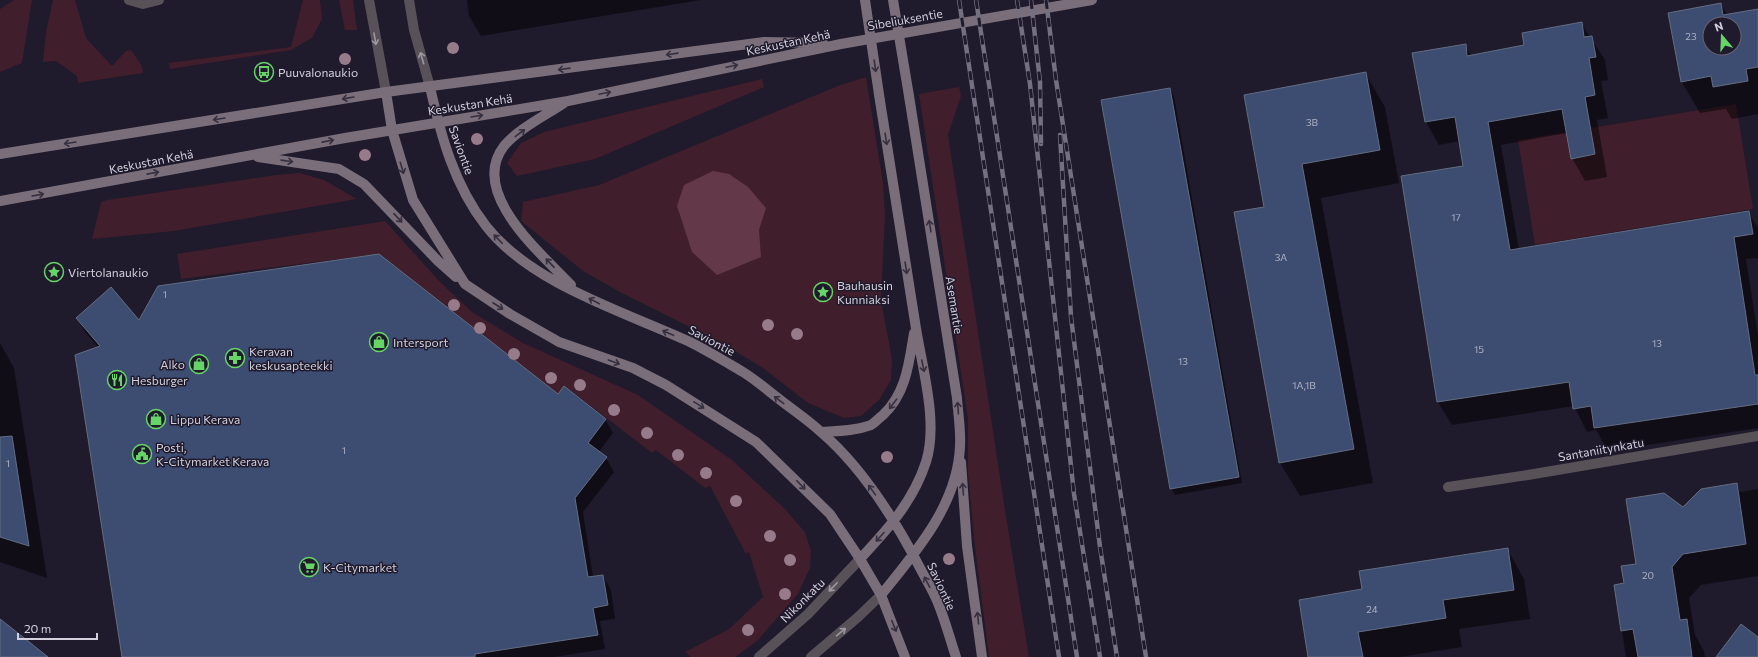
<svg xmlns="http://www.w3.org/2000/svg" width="1758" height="657" viewBox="0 0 1758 657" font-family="Commissioner,sans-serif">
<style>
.green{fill:#411e2b}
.forest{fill:#633848}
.shadow{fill:#0007;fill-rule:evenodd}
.building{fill:#3d4d72;stroke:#636d81;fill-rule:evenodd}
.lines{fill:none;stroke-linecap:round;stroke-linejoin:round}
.lane{stroke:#595158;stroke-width:10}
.street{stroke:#595158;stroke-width:10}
.secondary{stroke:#7a6e7a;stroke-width:10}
.rail-casing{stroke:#757080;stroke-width:4.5}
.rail{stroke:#1f1a2c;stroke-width:3;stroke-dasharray:9;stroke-linecap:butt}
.secondary-bridge{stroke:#7a6e7a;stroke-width:10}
.tree{fill:#977b8b}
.oneway{stroke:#9c97a1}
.oneway2{stroke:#362f40}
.labels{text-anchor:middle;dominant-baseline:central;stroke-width:3;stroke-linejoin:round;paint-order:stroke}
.number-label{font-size:10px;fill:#aeafc2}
.street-label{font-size:12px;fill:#d3d0dc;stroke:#1f1a2c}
.poi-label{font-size:12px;fill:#d3d0dc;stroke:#1f1a2c;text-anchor:start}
</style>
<rect width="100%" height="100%" fill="#1f1a2c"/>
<path class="green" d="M14,0H32L22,63L0,72V9Z
M53,0H75L86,38L112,66L126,51L131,50L142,66L143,73L78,83L77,76L56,61L43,62L46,32Z
M303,0H320L322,19L312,38L291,50L170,69L169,63L291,47Z
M339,0H353L357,30H345Z
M866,77L883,183L885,216L881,300L892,359L891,380L879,400L861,416L844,418L808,403L763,368L718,341L620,292L583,271L521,221L523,202L599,185L838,86Z
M762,79L764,87L595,159L517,176L507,163L521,143L544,132Z
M959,87L961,96L948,135L1005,510L1029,657H989L975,547L968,473V419L919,94Z
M1736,104L1753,209L1535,245L1518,140Z
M300,173L324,180L357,199L174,231L92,239L101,202L107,200L276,175Z
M385,221L440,282L472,312L523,343L638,395L732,460L783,507L805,532L811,551L810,568L798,594L757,641L735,657H691L685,652L729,629L763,597L749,552L746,554L710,486L705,488L656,450L652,453L565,386L558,394L379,254L181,279L177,254Z"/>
<path class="forest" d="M713,171L729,174L748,187L766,208L759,230L761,257L717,275L692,252L677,206L684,185Z"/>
<path class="shadow" d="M467,0H701L481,36L469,16Z
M1721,4L1727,15L1758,10V114L1732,119L1726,109L1700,113L1681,81L1669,14ZM1710,24H1734V48H1710Z
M1581,23L1605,60L1608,80L1601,81L1608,118L1597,120L1607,177L1585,181L1572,158L1567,133L1501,145L1519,250L1748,212L1758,228V258L1746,259L1758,336V428L1608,451L1596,430L1587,432L1574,406L1452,425L1438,402L1402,177L1465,167L1460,141L1439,145L1426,122L1414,54L1465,45L1471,56L1525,46Z
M1365,73L1385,107L1399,183L1321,198L1373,483L1300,496L1280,463L1236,213L1265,207Z
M1170,89L1174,96L1242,483L1175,495L1171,488Z
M77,318L139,321L558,395L605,419L613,433L599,452L606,458L614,472L583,512L593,577L603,576L611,590L615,619L600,621L605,649L554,657H123L99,348L85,332Z
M0,343L14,368L47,578L0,562Z
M1736,484L1740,492L1758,489V576L1701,585L1689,598L1695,635L1704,651L1705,657H1626L1615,586L1625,584L1637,565L1683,508Z
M1508,550L1524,579L1530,619L1459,629L1462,647L1400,657H1309L1363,590Z"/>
<path class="building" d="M1721,3L1723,15L1758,9V67L1746,69L1748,81L1713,87L1711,76L1681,82L1668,13ZM1710,24H1734V48H1710Z
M1582,22L1584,37L1592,36L1596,57L1589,58L1595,95L1585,97L1595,154L1571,159L1562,109L1488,122L1510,250L1749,211L1753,234L1734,237L1755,375H1758V404L1594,428L1591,406L1573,409L1569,382L1437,402L1401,176L1463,166L1455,117L1425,122L1412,53L1466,44L1467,56L1524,45L1522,33Z
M1366,72L1380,150L1302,164L1354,449L1279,463L1234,212L1264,207L1244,95Z
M1170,88L1239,477L1170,489L1101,100Z
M379,254L558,394L564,386L606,419L588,443L607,457L575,498L588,577L603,575L608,605L593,608L598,635L475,654V657H122L75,355L100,346L76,318L111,287L139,320L158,286Z
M12,436L29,546L0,537V437Z
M1737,483L1746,544L1683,554L1672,567L1680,620L1687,619L1692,657H1638L1633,629L1621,631L1614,585L1624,583L1621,566L1636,564L1626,499L1664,493L1683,507L1701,489Z
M1508,548L1514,590L1443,600L1446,618L1358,632L1363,657H1308L1299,600L1362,589L1359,571Z
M0,619L28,641L48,657H0Z
M1741,624L1758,637V657H1716Z"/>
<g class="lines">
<path class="lane" d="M129,0L143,4L159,0"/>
<path class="street" d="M369,0L386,92
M409,0L414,30L430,87
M1448,487L1528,475L1758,436
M759,657L808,614L860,559
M811,657L857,618L881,595"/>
<path class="secondary" d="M430,87C441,136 454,185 486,226C531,284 625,312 690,342C708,351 726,362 743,372C756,380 767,390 779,399C793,410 808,420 821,432C863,468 894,518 919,566C925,578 933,590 938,603C945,620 950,639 956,657
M386,92L392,130L413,200L465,284L510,314L559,342L633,368L666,385L756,442L830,514L860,559L881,595L905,657
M564,103C546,115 517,130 504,146C468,193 542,254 571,285
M0,154L386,92L764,42L823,43
M258,157L339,169L364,184L438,261L456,277
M0,201L345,138L568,101L841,44L1092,0
M822,432C838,431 855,431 871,425C875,423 879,418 883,415C906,394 909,363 914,333
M961,462L967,546L982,657
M860,559C887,530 913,502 926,462C939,421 921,364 915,322C903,248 891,174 880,101
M881,595C916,552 958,504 960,446C961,430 958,413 957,398L909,96"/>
<g class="rail-casing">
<path id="rail" d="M959,0L1059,657
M976,0L1077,657
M1017,0L1030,84L1074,494L1100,657
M1031,0L1040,82L1041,144
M1046,0L1056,80L1146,657
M1060,135L1071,317L1100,547L1117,657"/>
</g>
<use href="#rail" class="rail"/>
<path class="secondary-bridge" d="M865,0L880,101
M893,0L909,96"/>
</g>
<g class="tree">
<circle cx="453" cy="48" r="6"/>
<circle cx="345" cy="59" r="6"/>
<circle cx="477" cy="139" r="6"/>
<circle cx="365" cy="155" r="6"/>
<circle cx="454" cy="305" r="6"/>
<circle cx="768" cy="325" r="6"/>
<circle cx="480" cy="328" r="6"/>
<circle cx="797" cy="334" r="6"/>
<circle cx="514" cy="354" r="6"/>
<circle cx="551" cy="378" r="6"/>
<circle cx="580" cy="385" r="6"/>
<circle cx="614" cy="410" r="6"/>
<circle cx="647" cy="433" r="6"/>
<circle cx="678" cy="455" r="6"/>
<circle cx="887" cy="457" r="6"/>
<circle cx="706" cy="473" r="6"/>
<circle cx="736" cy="501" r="6"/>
<circle cx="770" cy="536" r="6"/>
<circle cx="949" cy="559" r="6"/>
<circle cx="790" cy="560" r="6"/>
<circle cx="785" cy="594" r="6"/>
<circle cx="748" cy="630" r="6"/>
</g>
<defs><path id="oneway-shaft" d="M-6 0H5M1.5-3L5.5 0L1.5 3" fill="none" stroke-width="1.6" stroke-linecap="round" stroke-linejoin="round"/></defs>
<g class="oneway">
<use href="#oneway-shaft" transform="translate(375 39) rotate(80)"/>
<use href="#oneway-shaft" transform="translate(422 58) rotate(-106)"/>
<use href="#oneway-shaft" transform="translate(833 587) rotate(134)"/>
<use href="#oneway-shaft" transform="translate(841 632) rotate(-40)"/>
</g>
<g class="oneway2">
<use href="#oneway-shaft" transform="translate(672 54) rotate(172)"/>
<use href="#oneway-shaft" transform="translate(732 66) rotate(-12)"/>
<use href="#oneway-shaft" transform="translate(875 66) rotate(82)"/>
<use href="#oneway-shaft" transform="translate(564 69) rotate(172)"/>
<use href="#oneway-shaft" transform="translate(605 93) rotate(-12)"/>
<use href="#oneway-shaft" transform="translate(348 98) rotate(170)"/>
<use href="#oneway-shaft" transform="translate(477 116) rotate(-9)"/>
<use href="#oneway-shaft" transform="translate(219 119) rotate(171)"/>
<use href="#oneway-shaft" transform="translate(520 133) rotate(-37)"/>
<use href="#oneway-shaft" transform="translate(886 139) rotate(81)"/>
<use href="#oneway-shaft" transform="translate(328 141) rotate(-11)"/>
<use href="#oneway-shaft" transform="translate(70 143) rotate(171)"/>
<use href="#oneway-shaft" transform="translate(287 161) rotate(8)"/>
<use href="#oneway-shaft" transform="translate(402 168) rotate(73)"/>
<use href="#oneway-shaft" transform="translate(153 173) rotate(-11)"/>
<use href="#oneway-shaft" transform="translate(38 195) rotate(-10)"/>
<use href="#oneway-shaft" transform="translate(398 218) rotate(47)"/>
<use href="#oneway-shaft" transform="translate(930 226) rotate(-99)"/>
<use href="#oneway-shaft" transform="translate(498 239) rotate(-134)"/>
<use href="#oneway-shaft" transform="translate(550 263) rotate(-133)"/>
<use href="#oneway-shaft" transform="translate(906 268) rotate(81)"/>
<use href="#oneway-shaft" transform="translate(594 301) rotate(-152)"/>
<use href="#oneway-shaft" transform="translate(498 306) rotate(33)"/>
<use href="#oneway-shaft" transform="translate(668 333) rotate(-157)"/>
<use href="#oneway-shaft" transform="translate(614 362) rotate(20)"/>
<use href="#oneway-shaft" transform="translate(923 366) rotate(78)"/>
<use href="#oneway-shaft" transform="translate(779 400) rotate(-143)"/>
<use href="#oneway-shaft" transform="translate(893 404) rotate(127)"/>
<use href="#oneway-shaft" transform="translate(699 405) rotate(32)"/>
<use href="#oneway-shaft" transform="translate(958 408) rotate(-94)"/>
<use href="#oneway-shaft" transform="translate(801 485) rotate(46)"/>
<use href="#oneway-shaft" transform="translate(963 489) rotate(-94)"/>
<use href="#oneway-shaft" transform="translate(872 490) rotate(-126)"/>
<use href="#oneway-shaft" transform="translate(880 537) rotate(132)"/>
<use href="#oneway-shaft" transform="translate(927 582) rotate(-118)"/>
<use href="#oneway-shaft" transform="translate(978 618) rotate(-96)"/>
<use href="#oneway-shaft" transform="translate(894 626) rotate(68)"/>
</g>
<defs>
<g id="bus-ring" transform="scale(1)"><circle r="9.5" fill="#1f1a2c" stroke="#66d466" stroke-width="1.5"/><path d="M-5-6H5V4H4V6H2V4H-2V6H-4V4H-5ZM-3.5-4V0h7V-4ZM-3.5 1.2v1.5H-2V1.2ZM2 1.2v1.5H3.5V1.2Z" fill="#66d466"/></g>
<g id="sight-ring" transform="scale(1)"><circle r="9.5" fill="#1f1a2c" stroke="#66d466" stroke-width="1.5"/><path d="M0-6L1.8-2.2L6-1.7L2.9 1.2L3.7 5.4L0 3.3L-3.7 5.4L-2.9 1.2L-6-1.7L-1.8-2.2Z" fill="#66d466"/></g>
<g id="shop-ring" transform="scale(1)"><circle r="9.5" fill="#1f1a2c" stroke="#66d466" stroke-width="1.5"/><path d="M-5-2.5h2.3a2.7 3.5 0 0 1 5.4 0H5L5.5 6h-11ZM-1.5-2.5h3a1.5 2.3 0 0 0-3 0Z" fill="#66d466"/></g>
<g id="pharmacy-ring" transform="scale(1)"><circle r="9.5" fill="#1f1a2c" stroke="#66d466" stroke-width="1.5"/><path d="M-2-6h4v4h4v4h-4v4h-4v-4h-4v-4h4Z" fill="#66d466"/></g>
<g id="restaurant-ring" transform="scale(1)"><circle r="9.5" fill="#1f1a2c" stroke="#66d466" stroke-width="1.5"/><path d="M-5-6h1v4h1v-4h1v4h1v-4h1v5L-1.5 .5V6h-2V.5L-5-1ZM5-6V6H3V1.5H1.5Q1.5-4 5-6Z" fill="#66d466"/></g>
<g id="civic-ring" transform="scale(1)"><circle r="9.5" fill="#1f1a2c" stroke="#66d466" stroke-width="1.5"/><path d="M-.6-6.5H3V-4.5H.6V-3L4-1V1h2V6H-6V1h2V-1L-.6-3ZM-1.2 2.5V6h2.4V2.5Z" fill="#66d466"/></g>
<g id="supermarket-ring" transform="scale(1)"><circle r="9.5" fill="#1f1a2c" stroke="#66d466" stroke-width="1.5"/><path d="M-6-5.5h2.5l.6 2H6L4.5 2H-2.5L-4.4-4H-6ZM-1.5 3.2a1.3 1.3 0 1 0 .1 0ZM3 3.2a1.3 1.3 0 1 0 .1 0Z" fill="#66d466"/></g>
</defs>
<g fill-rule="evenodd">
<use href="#bus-ring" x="264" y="72"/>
<use href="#sight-ring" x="54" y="272"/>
<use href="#sight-ring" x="823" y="292"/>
<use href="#shop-ring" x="379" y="342"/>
<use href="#pharmacy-ring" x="235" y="358"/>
<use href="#shop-ring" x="199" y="364"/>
<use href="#restaurant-ring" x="117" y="380"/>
<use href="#shop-ring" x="156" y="419"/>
<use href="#civic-ring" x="142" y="454"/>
<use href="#supermarket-ring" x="309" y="567"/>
</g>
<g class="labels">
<g class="number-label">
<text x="1691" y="36">23</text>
<text x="1312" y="122">3B</text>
<text x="1456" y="217">17</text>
<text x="1281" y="257">3A</text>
<text x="165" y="294">1</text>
<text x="1657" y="343">13</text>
<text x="1479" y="349">15</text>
<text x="1183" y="361">13</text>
<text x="1304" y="385">1A,1B</text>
<text x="344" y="450">1</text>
<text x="8" y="463">1</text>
<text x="1648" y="575">20</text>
<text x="1372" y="609">24</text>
</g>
<g class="street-label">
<text transform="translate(905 19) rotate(-10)">Sibeliuksentie</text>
<text transform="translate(788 42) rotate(-12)">Keskustan Kehä</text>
<text transform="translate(470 104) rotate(-9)">Keskustan Kehä</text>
<text transform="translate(462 150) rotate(70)">Saviontie</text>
<text transform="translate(151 161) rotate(-11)">Keskustan Kehä</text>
<text transform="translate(955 305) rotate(81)">Asemantie</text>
<text transform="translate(712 340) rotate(28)">Saviontie</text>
<text transform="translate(1601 449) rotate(-10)">Santaniitynkatu</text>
<text transform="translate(942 586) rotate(65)">Saviontie</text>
<text transform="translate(802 600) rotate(-45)">Nikonkatu</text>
</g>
<g class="poi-label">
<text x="278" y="72">Puuvalonaukio</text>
<text x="68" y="272">Viertolanaukio</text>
<text x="837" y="285">Bauhausin<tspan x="837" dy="14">Kunniaksi</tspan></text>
<text x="393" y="342">Intersport</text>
<text x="249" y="351">Keravan<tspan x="249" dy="14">keskusapteekki</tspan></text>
<text x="185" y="364" text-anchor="end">Alko</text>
<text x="131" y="380">Hesburger</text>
<text x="170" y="419">Lippu Kerava</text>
<text x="156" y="447">Posti,<tspan x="156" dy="14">K-Citymarket Kerava</tspan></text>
<text x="323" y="567">K-Citymarket</text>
</g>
</g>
<g transform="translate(1722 36) rotate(341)"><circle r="19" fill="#1f1a2c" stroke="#676372"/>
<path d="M0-3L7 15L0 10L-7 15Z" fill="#66d466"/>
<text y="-6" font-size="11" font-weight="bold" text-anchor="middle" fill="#d3d0dc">N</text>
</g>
<path d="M18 633v6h79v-6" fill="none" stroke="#d3d0dc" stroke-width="2"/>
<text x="24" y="633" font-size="12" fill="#d3d0dc" stroke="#1f1a2c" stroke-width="3" paint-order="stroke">20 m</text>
</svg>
